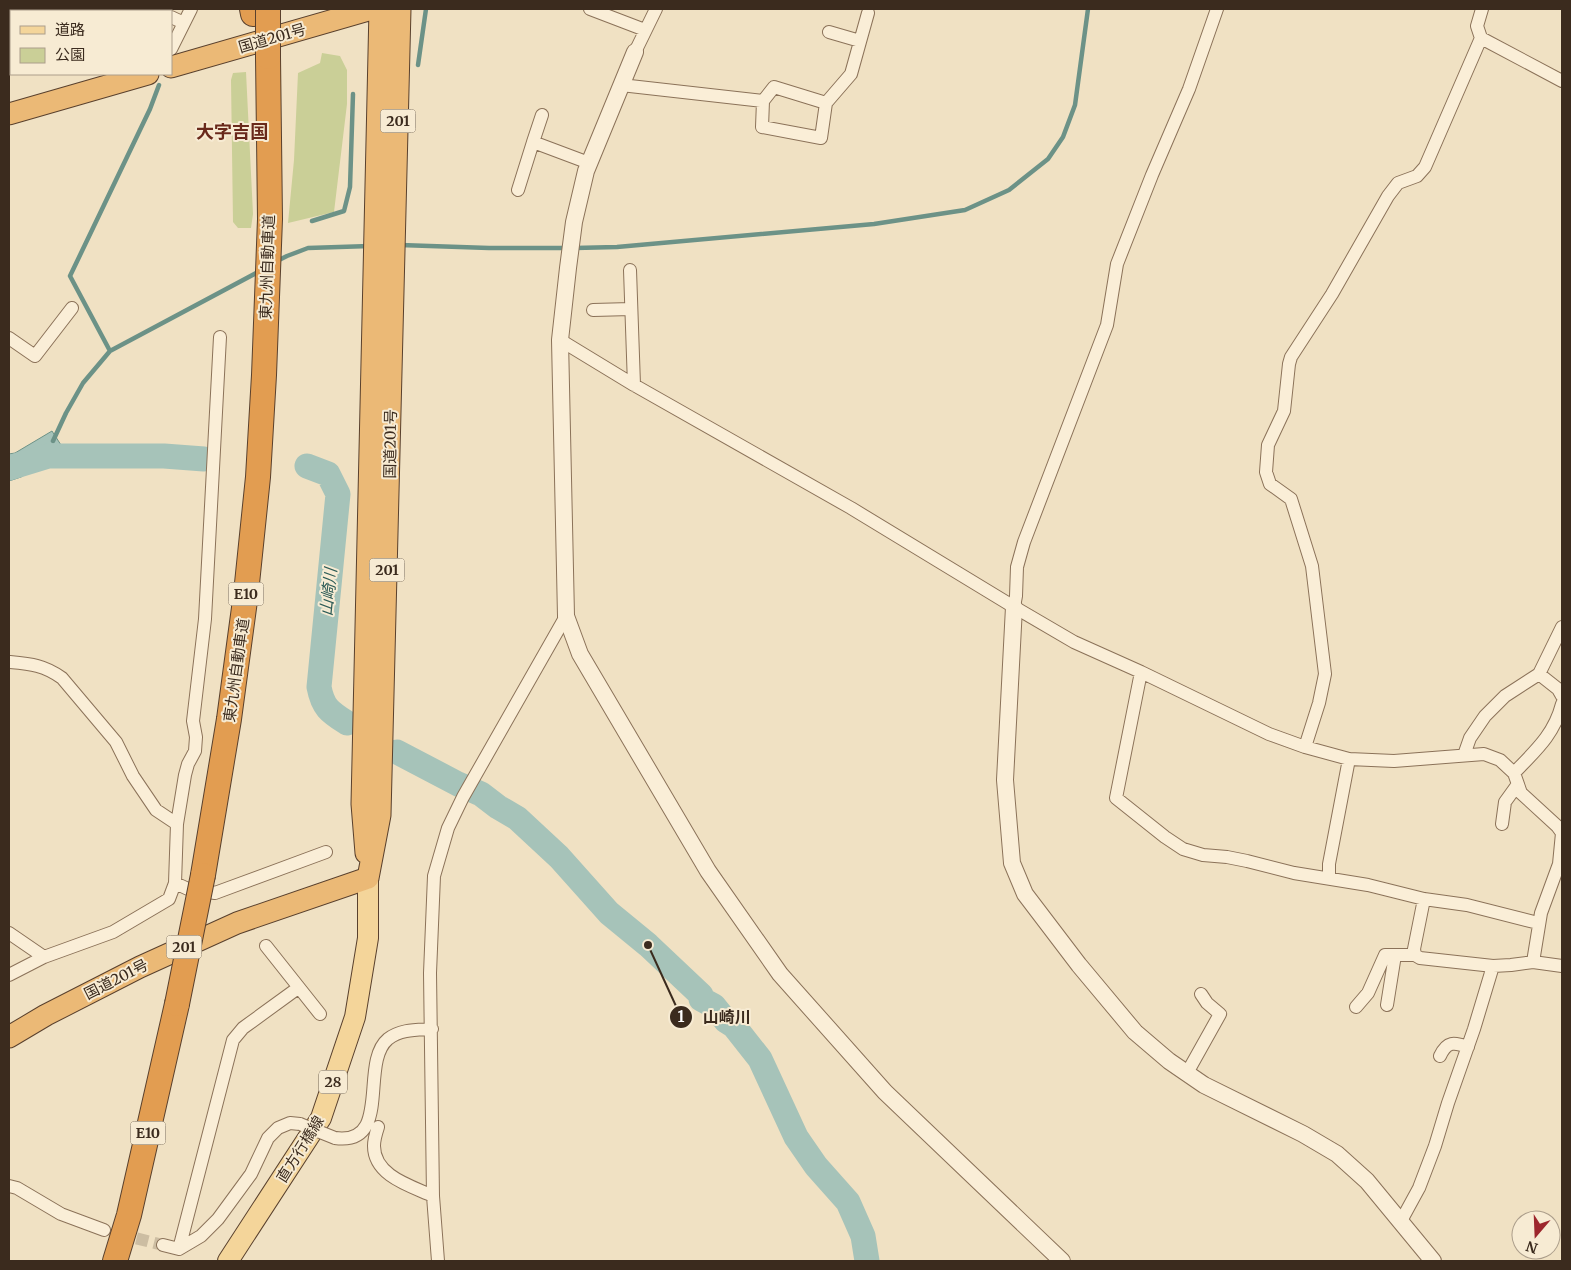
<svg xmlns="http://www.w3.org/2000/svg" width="1571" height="1270" viewBox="0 0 1571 1270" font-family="Merriweather,'Noto Sans JP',serif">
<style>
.green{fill:#cacf97}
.water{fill:#a6c3b9;stroke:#6c9287}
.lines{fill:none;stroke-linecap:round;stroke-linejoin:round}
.stream{stroke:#6c9287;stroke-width:4.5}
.river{stroke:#a6c3b9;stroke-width:25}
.minor-tunnel{stroke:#ccbda2;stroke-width:12;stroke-dasharray:12 6;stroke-linecap:butt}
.minor-casing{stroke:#8b7259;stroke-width:14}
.tertiary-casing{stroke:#8b7259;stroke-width:18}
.primary-casing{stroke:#59402d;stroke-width:22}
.trunk-casing{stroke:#59402d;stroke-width:23}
.motorway-casing{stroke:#59402d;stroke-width:26}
.minor{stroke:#faeed7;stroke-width:12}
.tertiary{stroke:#faeed7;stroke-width:16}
.primary{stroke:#f4d59a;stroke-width:20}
.trunk{stroke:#ebb976;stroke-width:21}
.motorway{stroke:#e29d51;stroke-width:24}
.minor-bridge-casing{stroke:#8b7259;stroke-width:14;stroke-linecap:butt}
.motorway-bridge-casing{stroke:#59402d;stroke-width:26;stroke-linecap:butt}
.minor-bridge{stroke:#faeed7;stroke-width:12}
.motorway-bridge{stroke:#e29d51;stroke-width:24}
.labels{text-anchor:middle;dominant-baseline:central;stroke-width:4;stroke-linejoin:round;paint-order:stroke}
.shield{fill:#f7ebd3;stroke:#736554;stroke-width:1}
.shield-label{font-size:14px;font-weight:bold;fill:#3b2b1e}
.street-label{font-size:15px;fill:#3b2b1e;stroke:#f7ebd3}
.water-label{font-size:16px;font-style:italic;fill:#2c5b56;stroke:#f7ebd3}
.quarter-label{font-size:18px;font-weight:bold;fill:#69291b;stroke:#f7ebd3}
.leader{fill:none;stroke:#3b2b1e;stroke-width:2}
.callout-dot{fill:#3b2b1e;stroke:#f7ebd3;stroke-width:2}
.mark-label{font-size:15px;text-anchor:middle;font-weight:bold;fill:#fff}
.callout-label{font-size:16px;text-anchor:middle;font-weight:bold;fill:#3b2b1e;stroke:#f7ebd3;stroke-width:4;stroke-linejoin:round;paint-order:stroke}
</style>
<rect width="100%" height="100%" fill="#f0e1c3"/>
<path class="green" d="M322,53L340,56L347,70V104L334,212L288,223L294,160L298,73L320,63Z
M246,72L253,214L251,228H238L233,222L231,80L233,73Z"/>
<path class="water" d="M52,431L61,445L50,460L21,477L9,481V454L15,453Z"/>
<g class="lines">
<path class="stream" d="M418,65L426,9
M312,221L344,211L350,187L353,94
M400,245L489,248H567
M575,248L617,247L874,224L965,210L1009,190L1048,159L1063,137L1075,105L1088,9
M275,262L287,256L308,248L370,246
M110,351L70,276L150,109L159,85
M53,441L66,413L83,383L110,351L260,271"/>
<path class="river" d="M307,466L328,474L338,494L319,687C323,708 330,712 347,723
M9,468L48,456H164L204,459
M397,752L458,784L481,794L498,807L517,818L559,857L609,913L648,945L701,995V999L714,1006L726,1021L734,1026L760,1059L796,1137L816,1166L848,1202L863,1236L867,1261"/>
<path class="minor-tunnel" d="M119,1234L163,1245"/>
<g class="minor-casing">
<path id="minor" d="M152,9L157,11
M590,9L645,30
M1482,9L1477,26L1481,38L1562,81
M171,17L184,23L171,49
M184,23L191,9
M829,32L860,41
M635,52L656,9
M621,85L763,101L762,127L821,138L826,103L774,87L763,101
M826,103L851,74L868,13
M533,142L542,115
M518,190L533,142L589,163
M630,270L634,385
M593,310L631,309
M9,338L35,356L72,308
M560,340L634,385L851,508L1014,607L1074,642L1141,672L1269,734L1305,747L1349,759L1394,761L1484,754L1500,760L1514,773L1521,793L1557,826L1562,833L1559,864L1541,913L1533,962
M1014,607L1016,596L1017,567L1024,542L1107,325L1117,264L1152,175L1189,89L1217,9
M9,662C31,664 44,665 62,678L116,742L133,776L156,810L177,824
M1141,672L1116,798L1165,837L1183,849L1203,855L1227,857L1247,861L1294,873L1368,885L1424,899L1467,905L1538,923
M1539,674L1558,689L1562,696
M1305,747L1319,703L1325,674L1312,566L1291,499L1270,484L1266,472L1268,445L1284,411L1289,364L1291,357L1332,294L1388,196L1398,183L1417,176L1425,167L1481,38
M1464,755L1470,738L1485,716L1505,696L1539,674L1562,627
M1514,773C1535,751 1554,735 1562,704
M1502,824L1505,802L1518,784
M1329,878V864L1349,759
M175,883L188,889L215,893L326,852
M1424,899L1414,949L1415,955L1420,958L1493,966
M9,933L44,957
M266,946L320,1014
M9,975L44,957L113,932L169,899L175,883L177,824L185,775L188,764L195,751L196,737L193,721L205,619L220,337
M1387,1005L1395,955
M1356,1007L1368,993L1385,955H1415
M1440,1056C1447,1041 1454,1042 1468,1047
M1187,1073L1220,1014L1207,1003L1201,994
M378,1127C376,1133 374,1140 374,1146C374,1176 411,1186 433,1196
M335,1138C393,1146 359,1063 388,1039C401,1029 417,1030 432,1029
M9,1186L17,1188L61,1214L104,1230
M1401,1221L1419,1188L1435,1146L1448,1103L1474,1029L1493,966L1511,965L1533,962L1562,966
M163,1245L179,1249L233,1040L243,1028L298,988
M179,1249L201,1236L218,1219L251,1174L268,1138L278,1128L290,1123L300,1124
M438,1261L433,1196L430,973L434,876L448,828L463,797L566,616"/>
</g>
<g class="tertiary-casing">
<path id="tertiary" d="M635,52L586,171L574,222L568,268L560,340L566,616L580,654L708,871L780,974L885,1092L1062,1261
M1014,607L1005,780L1012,863L1025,894L1079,965L1135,1032L1169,1061L1204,1085L1303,1134L1337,1154L1367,1181L1433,1261"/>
</g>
<g class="primary-casing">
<path id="primary" d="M228,1261L321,1118L355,1017L368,938V878"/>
</g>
<g class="trunk-casing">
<path id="trunk" d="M171,67L372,9
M9,114L148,74
M366,853L362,804L380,9
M368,878L380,815L400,9
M9,1037L46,1015L140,967L237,923L368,878"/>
</g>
<g class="motorway-casing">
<path id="motorway" d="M252,9L253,14
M203,875L229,719L246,593L258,477L264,375L270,219L268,57
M115,1261L129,1215L177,1004"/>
</g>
<use href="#minor" class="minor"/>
<use href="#tertiary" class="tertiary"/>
<use href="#primary" class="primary"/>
<use href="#trunk" class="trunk"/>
<use href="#motorway" class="motorway"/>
<g class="minor-bridge-casing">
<path id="minor-bridge" d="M300,1124L335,1138"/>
</g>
<g class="motorway-bridge-casing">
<path id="motorway-bridge" d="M268,9V57
M177,1004L203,875"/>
</g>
<use href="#minor-bridge" class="minor-bridge"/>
<use href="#motorway-bridge" class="motorway-bridge"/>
</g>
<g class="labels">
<g class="shield">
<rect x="380.5" y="109.5" width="35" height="23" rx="4"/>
<rect x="369.5" y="558.5" width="35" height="23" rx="4"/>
<rect x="228.5" y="582.5" width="35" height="23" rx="4"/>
<rect x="166.5" y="935.5" width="35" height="23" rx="4"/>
<rect x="319" y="1070.5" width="28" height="23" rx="4"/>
<rect x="130.5" y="1121.5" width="35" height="23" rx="4"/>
</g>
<g class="shield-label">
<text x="398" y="121">201</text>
<text x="387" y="570">201</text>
<text x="246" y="594">E10</text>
<text x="184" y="947">201</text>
<text x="333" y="1082">28</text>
<text x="148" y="1133">E10</text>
</g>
<g class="street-label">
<text transform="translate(272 38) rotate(-16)">国道201号</text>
<text transform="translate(267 267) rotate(-88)">東九州自動車道</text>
<text transform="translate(390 444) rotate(-89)">国道201号</text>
<text transform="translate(236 670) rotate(-82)">東九州自動車道</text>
<text transform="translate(116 979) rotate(-27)">国道201号</text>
<text transform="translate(300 1149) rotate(-58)">直方行橋線</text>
</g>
<g class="water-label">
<text transform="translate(328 592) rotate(-84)">山崎川</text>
</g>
<g class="quarter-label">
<text x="232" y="131">大字吉国</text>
</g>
</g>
<path class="leader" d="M648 945L681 1017"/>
<g class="callout-dot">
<circle cx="648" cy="945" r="5"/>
<circle cx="681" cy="1017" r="12"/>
</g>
<g class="mark-label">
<text x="681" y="1022">1</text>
</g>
<g class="callout-label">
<text x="727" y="1023">山崎川</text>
</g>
<rect width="1571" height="1270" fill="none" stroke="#3b2b1e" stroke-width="20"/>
<rect x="10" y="10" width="162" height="65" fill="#f7ebd3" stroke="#ac9e8b"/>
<rect x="20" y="26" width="25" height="8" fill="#f4d59a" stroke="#ac9e8b"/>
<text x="55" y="35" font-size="15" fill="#3b2b1e">道路</text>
<rect x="20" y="48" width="25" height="15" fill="#cacf97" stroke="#ac9e8b"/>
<text x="55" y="60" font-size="15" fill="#3b2b1e">公園</text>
<g transform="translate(1536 1235) rotate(199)"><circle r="24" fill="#f7ebd3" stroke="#ac9e8b"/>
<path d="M0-4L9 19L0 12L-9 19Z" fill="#9d262c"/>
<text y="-8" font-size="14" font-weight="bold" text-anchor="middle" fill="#3b2b1e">N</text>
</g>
</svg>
